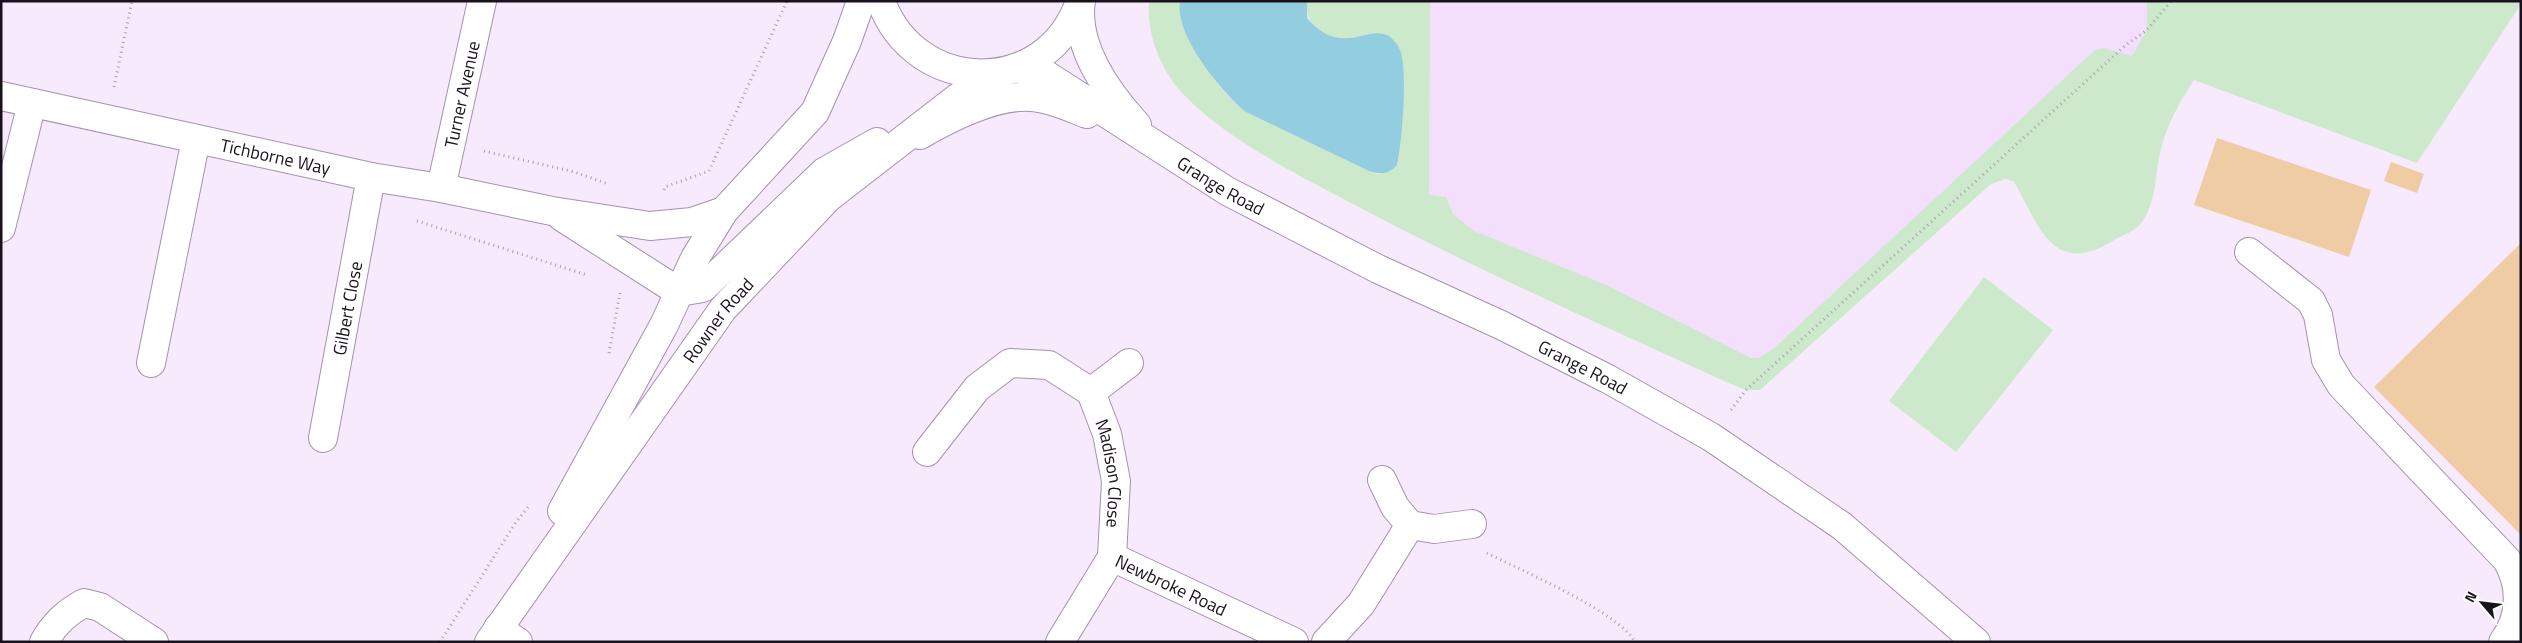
<svg xmlns="http://www.w3.org/2000/svg" width="2522" height="643" viewBox="0 0 2522 643" font-family="'Titillium Web',sans-serif">
<style>
.built{fill:#f3defc}
.green{fill:#cde9cb}
.water{fill:#92cedf}
.building{fill:#efcca4}
.lines{fill:none;stroke-linecap:round;stroke-linejoin:round}
.minor-casing{stroke:#a691af;stroke-width:30}
.major-casing{stroke:#a691af;stroke-width:30}
.path{stroke:#a99dae;stroke-width:3;stroke-dasharray:1 4;stroke-linecap:butt}
.minor{stroke:#fff;stroke-width:28}
.major{stroke:#fff;stroke-width:28}
.labels{text-anchor:middle;dominant-baseline:central;stroke-width:4.5;stroke-linejoin:round;paint-order:stroke}
.street-label{font-size:18px;fill:#19111c;stroke:#fcfcfc}
</style>
<rect width="100%" height="100%" fill="#f7eafd"/>
<path class="built" d="M1167,1H2147V30L2132,56L1770,379L1230,133Z"/>
<path class="green" d="M1149,1H1180C1179,9 1185,19 1188,27C1202,64 1215,87 1246,112L1369,171L1381,175L1372,34C1363,36 1353,38 1344,39C1323,40 1303,22 1307,1H1430L1429,195L1446,197L1453,214L1474,231L1606,285L1751,358H1759L1772,350L2095,50L2103,48L2132,56L2147,30V1H2521V4L2417,163L2194,80C2179,103 2167,124 2160,152C2156,171 2156,194 2148,211C2139,233 2128,231 2111,242C2051,277 2039,224 2014,182L2006,179L1991,184L1760,390H1746L1726,382C1600,324 1473,268 1351,203C1297,174 1229,141 1186,97C1162,74 1146,35 1149,1Z
M1984,277L2053,330L1956,452L1889,401Z"/>
<path class="water" d="M1180,1H1307V18C1322,36 1338,42 1361,36C1369,34 1377,32 1384,34C1391,36 1397,43 1400,50C1408,71 1402,142 1397,165C1388,174 1382,175 1369,171L1246,112C1222,92 1174,35 1180,1Z"/>
<path class="building" d="M2217,138L2371,190L2349,257L2194,205Z
M2391,162L2424,174L2417,193L2384,181Z
M2521,243V535L2374,387Z"/>
<g class="lines">
<g class="minor-casing">
<g id="minor">
<path d="M1081,1C1074,46 1108,93 1137,125"/>
<path id="s1" d="M1015,68L1045,74L1227,191L1378,269L1501,325L1608,379L1711,437L1842,526L1976,642"/>
<path id="s2" d="M1,96L371,177L441,188L552,211L650,226L692,222L724,211"/>
<path d="M920,135C947,119 990,98 1020,97C1043,95 1066,106 1087,114"/>
<path id="s3" d="M441,188L482,1"/>
<path d="M562,217L679,292"/>
<path d="M1,228L32,103"/>
<path d="M2249,252L2311,301L2318,315L2326,360L2341,385L2507,560C2522,586 2522,617 2503,642"/>
<path d="M151,363L196,139"/>
<path d="M1091,392L1129,363"/>
<path id="s4" d="M323,438L371,177"/>
<path id="s5" d="M927,452L977,388L1010,363L1049,365L1091,392L1107,434L1116,481L1112,557"/>
<path d="M1382,480L1395,507L1410,525L1434,529L1472,524"/>
<path d="M498,628L518,642"/>
<path d="M44,642C54,624 66,613 84,603L100,607L154,642"/>
<path id="s6" d="M1060,642L1112,557L1294,642"/>
<path d="M1326,642L1361,604L1410,525"/>
</g>
</g>
<g class="major-casing">
<g id="major">
<path d="M881,1C915,96 1047,99 1080,1"/>
<path d="M679,292L703,288L824,172L877,142"/>
<path d="M562,511L664,325L695,258L724,211L815,112L847,41L861,1"/>
<path id="s7" d="M489,642L723,309L828,198L957,98L1001,72"/>
</g>
</g>
<path class="path" d="M114,87L132,1
M484,151L575,172L608,184
M664,190L665,187L709,171L787,1
M417,221L587,275
M609,353L620,293
M1731,410L1746,390L2127,44L2147,30L2171,1
M1487,553C1520,570 1619,612 1635,642
M440,642L516,522L529,506"/>
<use href="#minor" class="minor"/>
<use href="#major" class="major"/>
</g>
<g class="labels">
<g class="street-label">
<text stroke="none"><textPath href="#s3" startOffset="96">Turner Avenue</textPath></text>
<text stroke="none"><textPath href="#s2" startOffset="281">Tichborne Way</textPath></text>
<text stroke="none"><textPath href="#s1" startOffset="239">Grange Road</textPath></text>
<text stroke="none"><textPath href="#s4" startOffset="132">Gilbert Close</textPath></text>
<text stroke="none"><textPath href="#s7" startOffset="395">Rowner Road</textPath></text>
<text stroke="none"><textPath href="#s1" startOffset="644">Grange Road</textPath></text>
<text stroke="none"><textPath href="#s5" startOffset="296">Madison Close</textPath></text>
<text stroke="none"><textPath href="#s6" startOffset="165">Newbroke Road</textPath></text>
</g>
</g>
<rect width="2522" height="643" fill="none" stroke="#19111c" stroke-width="5"/>
<g transform="translate(2482 603) rotate(298)" stroke="#fcfcfc" stroke-width="4" paint-order="stroke">
<path d="M0-4L9 19L0 12L-9 19Z" fill="#19111c"/>
<text y="-8" font-size="14" font-weight="bold" text-anchor="middle" fill="#19111c">N</text>
</g>
</svg>
